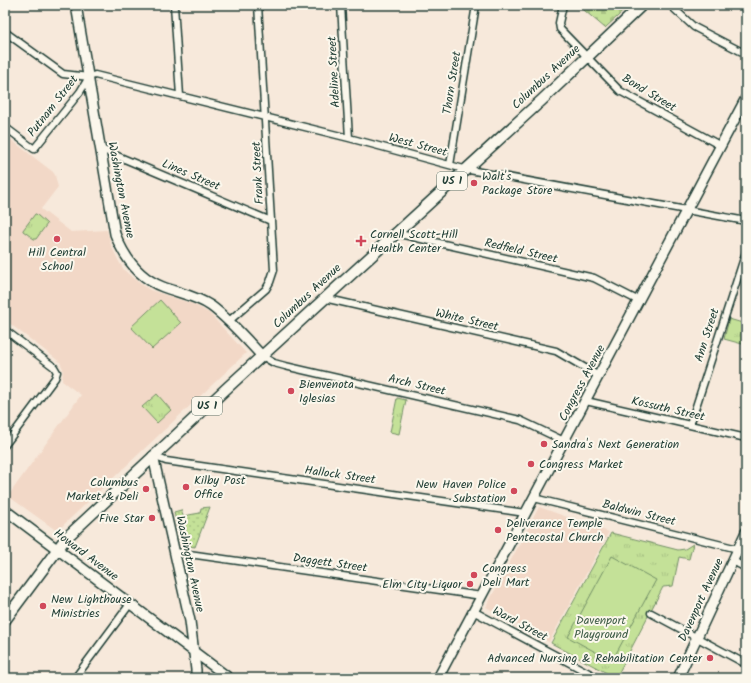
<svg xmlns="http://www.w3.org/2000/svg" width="751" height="683" viewBox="0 0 751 683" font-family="Kalam,sans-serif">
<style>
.built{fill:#f2d8c7}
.grass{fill:url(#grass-dots);stroke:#728f66}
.cemetery{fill:url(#cemetery-stones);stroke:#728f66}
.park{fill:url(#park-tufts);stroke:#728f66}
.garden{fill:#c4e198;stroke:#728f66}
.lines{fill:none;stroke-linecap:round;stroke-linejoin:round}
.minor-casing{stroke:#1f3d34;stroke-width:9}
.secondary-casing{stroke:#1f3d34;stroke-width:12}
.primary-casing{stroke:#1f3d34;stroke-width:13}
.minor{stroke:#fbf7ec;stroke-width:6}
.secondary{stroke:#fbf7ec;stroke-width:9}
.primary{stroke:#fbf7ec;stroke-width:10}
.poi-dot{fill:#d1495b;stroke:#fbf7ec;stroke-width:1.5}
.labels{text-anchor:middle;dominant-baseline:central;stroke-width:4;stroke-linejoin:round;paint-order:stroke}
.shield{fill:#fbf7ec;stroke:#61756b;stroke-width:1}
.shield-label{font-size:11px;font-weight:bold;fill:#1f3d34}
.street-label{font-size:12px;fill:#1f3d34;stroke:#fbf7ec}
.poi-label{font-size:12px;fill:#1f3d34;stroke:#fbf7ec;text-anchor:start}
.park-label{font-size:12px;fill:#405e48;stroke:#fbf7ec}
</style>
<defs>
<pattern id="grass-dots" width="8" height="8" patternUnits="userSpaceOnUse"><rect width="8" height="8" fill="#c4e198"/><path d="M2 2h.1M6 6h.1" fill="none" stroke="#a8c284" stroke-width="1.8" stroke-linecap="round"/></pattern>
<pattern id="cemetery-stones" width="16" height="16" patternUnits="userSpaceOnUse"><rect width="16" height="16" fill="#c4e198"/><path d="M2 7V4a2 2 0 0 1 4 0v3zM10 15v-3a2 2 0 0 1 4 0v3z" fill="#a8c284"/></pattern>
<pattern id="park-tufts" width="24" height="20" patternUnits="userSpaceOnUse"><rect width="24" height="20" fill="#c4e198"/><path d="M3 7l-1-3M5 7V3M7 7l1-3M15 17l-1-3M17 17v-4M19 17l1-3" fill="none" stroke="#a8c284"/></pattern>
</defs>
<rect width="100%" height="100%" fill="#f7e9db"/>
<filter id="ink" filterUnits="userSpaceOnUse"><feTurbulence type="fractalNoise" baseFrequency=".025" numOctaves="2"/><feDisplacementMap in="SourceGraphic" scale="8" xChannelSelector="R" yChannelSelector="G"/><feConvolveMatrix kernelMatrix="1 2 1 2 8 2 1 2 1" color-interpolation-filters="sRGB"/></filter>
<g filter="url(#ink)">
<path class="built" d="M5,135L53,172L55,175L58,187L41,209L71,232L107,230L111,245L118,260L124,270L134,279L150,290L193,304L209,313L246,353L57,531L8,496L81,395L62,381L63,369L60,362L5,320Z
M539,507L609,532L549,642L486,607Z"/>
<path class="grass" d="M210,507L195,547L183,545L180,542L174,512L181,510L183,516L200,513L201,508Z"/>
<path class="cemetery" d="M578,5H630L605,28Z"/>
<path class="park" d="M35,214H36L47,224L36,239H34L23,231V230Z
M729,319L746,324V345L724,339Z
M157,394L171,410L157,423L142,407Z
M397,398L406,400L399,434L390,432Z
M611,533L678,550L685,549L693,544L689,559L679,557L673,586L663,587L616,678L551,643Z"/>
<path class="garden" d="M160,300L181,323L152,349L131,327Z
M612,556L656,580L612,661L568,637Z"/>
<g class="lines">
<g class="minor-casing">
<path id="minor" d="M174,5L180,96
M341,5L349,138
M563,5L559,23L560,29L620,91L721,146
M670,5L694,27L746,54
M5,32L63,74L89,77L95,75L349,138L464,169L746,221
M5,127L34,149L80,92L89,77
M101,149L271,221
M450,165L476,5
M395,233L594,278L639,301
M324,298L556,351L599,376
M229,321L266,289L270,282L274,270L258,5
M5,330L54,367L57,372L55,378L5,445
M262,356L274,363L285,366L520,420L564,441
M586,401L746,438
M690,425L746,252
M153,456L166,461L525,513
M534,498L738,549
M175,552L482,596
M733,561L746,568
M473,611L598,678
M651,613L746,664
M75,678L130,604"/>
</g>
<g class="secondary-casing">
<path id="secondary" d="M76,5L115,234C124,257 139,278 163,287C179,293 197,296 211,306C230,320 246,339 262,356
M153,456L190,621L196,670V678
M5,510L229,678
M438,678L746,98
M678,678L746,532"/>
</g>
<g class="primary-casing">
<path id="primary" d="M5,620L66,538L228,387L542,100L642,5"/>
</g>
<use href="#minor" class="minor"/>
<use href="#secondary" class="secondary"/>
<use href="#primary" class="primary"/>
</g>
</g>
<g class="poi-dot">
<circle cx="474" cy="183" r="4"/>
<circle cx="57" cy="239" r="4"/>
<path d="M359 235h4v4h4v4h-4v4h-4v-4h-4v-4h4z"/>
<circle cx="291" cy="391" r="4"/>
<circle cx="544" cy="444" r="4"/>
<circle cx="531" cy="464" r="4"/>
<circle cx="186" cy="487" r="4"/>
<circle cx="146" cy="489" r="4"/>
<circle cx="514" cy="491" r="4"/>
<circle cx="152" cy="518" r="4"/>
<circle cx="498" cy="530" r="4"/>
<circle cx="474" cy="575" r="4"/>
<circle cx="470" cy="584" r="4"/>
<circle cx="43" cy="606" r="4"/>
<circle cx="710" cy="658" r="4"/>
</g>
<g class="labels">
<g class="shield">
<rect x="437" y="172" width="30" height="18" rx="3"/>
<rect x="192" y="397" width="30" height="18" rx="3"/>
</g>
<g class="shield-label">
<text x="452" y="181">US 1</text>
<text x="207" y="406">US 1</text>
</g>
<g class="street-label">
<text transform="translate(334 72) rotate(-93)">Adeline Street</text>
<text transform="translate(546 77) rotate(-43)">Columbus Avenue</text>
<text transform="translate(452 83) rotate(-81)">Thorn Street</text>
<text transform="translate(649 93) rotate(31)">Bond Street</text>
<text transform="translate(53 106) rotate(-52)">Putnam Street</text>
<text transform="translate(418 145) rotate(15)">West Street</text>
<text transform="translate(258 173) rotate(-93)">Frank Street</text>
<text transform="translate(191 175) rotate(23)">Lines Street</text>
<text transform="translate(121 190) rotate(79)">Washington Avenue</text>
<text transform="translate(521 251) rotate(13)">Redfield Street</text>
<text transform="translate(307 296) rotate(-43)">Columbus Avenue</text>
<text transform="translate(467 320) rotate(13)">White Street</text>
<text transform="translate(707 335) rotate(-72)">Ann Street</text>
<text transform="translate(582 383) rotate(-62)">Congress Avenue</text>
<text transform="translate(417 385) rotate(13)">Arch Street</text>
<text transform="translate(668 409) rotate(13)">Kossuth Street</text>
<text transform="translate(340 475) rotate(8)">Hallock Street</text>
<text transform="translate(639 513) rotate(14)">Baldwin Street</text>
<text transform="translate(86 555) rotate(37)">Howard Avenue</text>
<text transform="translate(330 563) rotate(8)">Daggett Street</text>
<text transform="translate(190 564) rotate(78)">Washington Avenue</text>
<text transform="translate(701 600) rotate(-65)">Davenport Avenue</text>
<text transform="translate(520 624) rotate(28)">Ward Street</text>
</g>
<g class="poi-label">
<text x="482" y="176">Walt's<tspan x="482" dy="14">Package Store</tspan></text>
<text x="370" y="234">Cornell Scott-Hill<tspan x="370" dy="14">Health Center</tspan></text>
<text x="57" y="252" text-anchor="middle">Hill Central<tspan x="57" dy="14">School</tspan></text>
<text x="299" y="384">Bienvenota<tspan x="299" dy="14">Iglesias</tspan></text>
<text x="552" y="444">Sandra's Next Generation</text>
<text x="539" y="464">Congress Market</text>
<text x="194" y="480">Kilby Post<tspan x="194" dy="14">Office</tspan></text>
<text x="138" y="482" text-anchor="end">Columbus<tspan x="138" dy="14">Market &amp; Deli</tspan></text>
<text x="506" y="484" text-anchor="end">New Haven Police<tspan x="506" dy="14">Substation</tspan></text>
<text x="144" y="518" text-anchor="end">Five Star</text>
<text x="506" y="523">Deliverance Temple<tspan x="506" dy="14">Pentecostal Church</tspan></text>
<text x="482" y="568">Congress<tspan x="482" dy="14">Deli Mart</tspan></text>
<text x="462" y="584" text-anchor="end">Elm City Liquor</text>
<text x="51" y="599">New Lighthouse<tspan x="51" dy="14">Ministries</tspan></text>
<text x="702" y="658" text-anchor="end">Advanced Nursing &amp; Rehabilitation Center</text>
</g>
<g class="park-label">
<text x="601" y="620">Davenport<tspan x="601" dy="14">Playground</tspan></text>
</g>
</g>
<rect width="751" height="683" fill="none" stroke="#fbf7ec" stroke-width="20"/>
<rect x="10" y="10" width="731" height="663" fill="none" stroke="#1f3d34" stroke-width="1.5" filter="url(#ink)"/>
</svg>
